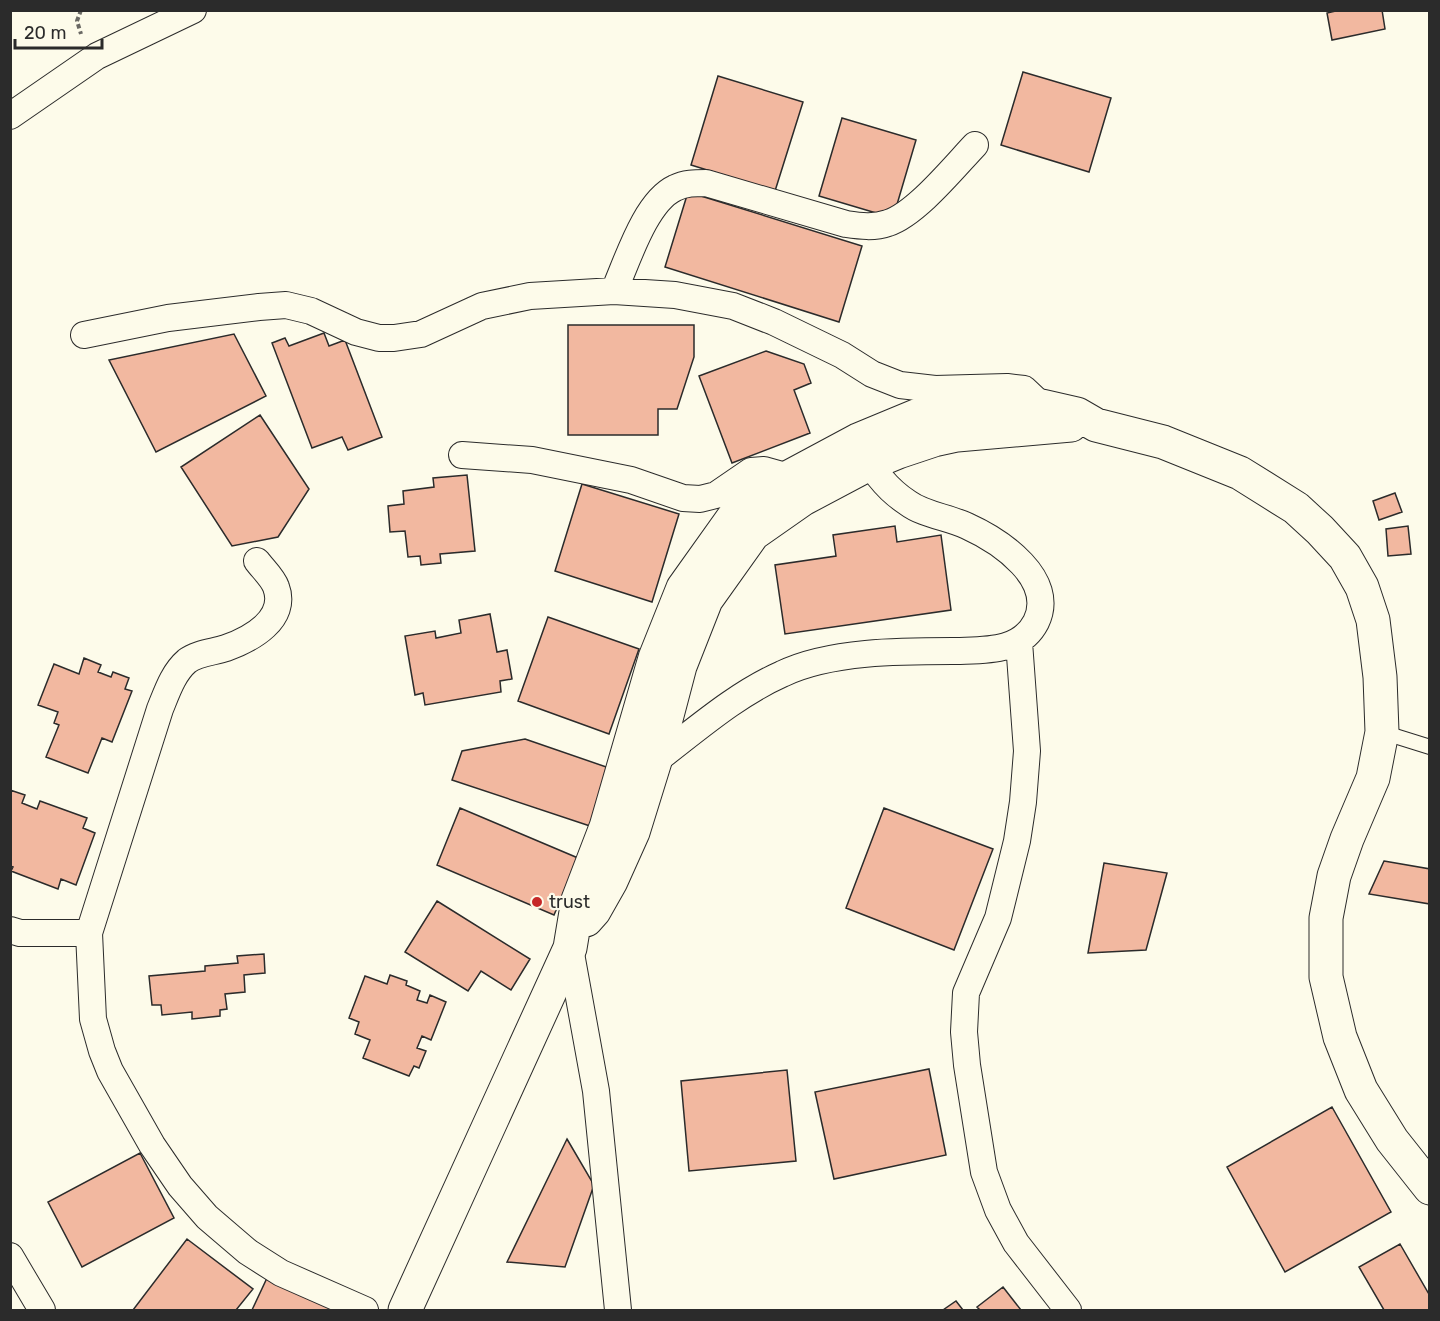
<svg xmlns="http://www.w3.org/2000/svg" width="1440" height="1321" viewBox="0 0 1440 1321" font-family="Rubik,sans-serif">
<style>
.building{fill:#f2b8a0;stroke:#2b2b2b;stroke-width:1.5}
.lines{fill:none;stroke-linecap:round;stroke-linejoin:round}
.lane-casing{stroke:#2b2b2b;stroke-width:16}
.street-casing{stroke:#2b2b2b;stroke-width:28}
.secondary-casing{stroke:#2b2b2b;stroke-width:35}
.path{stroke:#6a6964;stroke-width:4;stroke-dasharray:4.5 3;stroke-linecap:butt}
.lane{stroke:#fdfbea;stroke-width:14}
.street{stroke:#fdfbea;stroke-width:26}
.secondary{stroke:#fdfbea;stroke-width:33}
.poi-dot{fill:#c62828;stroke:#fdfbea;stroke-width:2}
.labels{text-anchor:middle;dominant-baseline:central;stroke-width:4.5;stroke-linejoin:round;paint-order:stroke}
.poi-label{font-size:18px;fill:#2b2b2b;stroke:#fdfbea;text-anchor:start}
</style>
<rect width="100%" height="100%" fill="#fdfbea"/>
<path class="building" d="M1340,10H1382L1385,29L1332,40L1327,13Z
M1023,72L1111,98L1089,172L1001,145Z
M718,76L803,102L775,191L691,165Z
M842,118L916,140L893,218L819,196Z
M688,192L862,246L839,322L665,267Z
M568,325H694V357L677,409H658V435H568Z
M324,333L329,346L345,340L382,437L348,450L342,437L312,448L272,343L285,338L289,346Z
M234,334L266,396L156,452L109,360Z
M766,351L804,364L811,383L794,390L810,433L732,463L699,376Z
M260,415L309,489L278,537L232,546L181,467Z
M467,475L475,551L440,554L441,563L421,565L420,556L408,557L405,531L390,532L388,506L404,504L403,491L434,487L433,478Z
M582,484L679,514L652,602L555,571Z
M1395,493L1402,512L1379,520L1373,501Z
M895,526L897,542L941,535L951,610L785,634L775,565L836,556L833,535Z
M1408,526L1411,554L1388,556L1386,529Z
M490,614L497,652L507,650L512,679L500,681L501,692L425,705L423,693L415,695L405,636L435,631L436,638L461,633L459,620Z
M548,617L639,649L609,734L518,701Z
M84,658L101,665L98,672L111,677L113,672L129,678L125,689L132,691L112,742L102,738L88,773L46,757L59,725L54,723L58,712L38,705L54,664L79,674Z
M525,739L615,770L596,828L452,780L462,751Z
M10,790L25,795L22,803L37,809L40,801L87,818L83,828L95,833L76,885L61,879L58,889L11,871L13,867L10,866Z
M460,808L578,858L554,915L437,865Z
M884,808L993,849L954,950L846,908Z
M1384,861L1430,869V904L1369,894Z
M1104,863L1167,873L1146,950L1088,953Z
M437,901L530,959L511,990L481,971L468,991L405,952Z
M264,954L265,973L244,975L245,992L225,994L227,1009L220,1010V1016L192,1019V1012L162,1015L161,1005H152L149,976L205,971V966L238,963L237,956Z
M390,975L407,981L406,985L420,991L417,1000L427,1003L430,995L446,1002L431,1040L422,1036L417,1048L426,1051L419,1068L414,1066L409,1076L363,1058L370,1040L355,1034L359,1022L349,1018L365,976L387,984Z
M929,1069L946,1155L834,1179L815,1092Z
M787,1070L796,1161L689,1171L681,1081Z
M1332,1107L1391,1212L1285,1272L1227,1167Z
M567,1139L594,1185L565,1267L507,1262Z
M140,1153L174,1218L82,1267L48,1202Z
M187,1239L253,1289L236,1310H133Z
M1400,1244L1430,1296V1310H1384L1359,1267Z
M267,1278L337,1310H252Z
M1003,1287L1021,1310H980L977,1307Z
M956,1301L963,1310H943Z"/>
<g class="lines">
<g class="lane-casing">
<path id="lane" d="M1382,732L1430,747"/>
</g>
<g class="street-casing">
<path id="street" d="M10,116L97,56L193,10
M614,291C627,262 645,202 675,188C685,183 695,183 706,183L846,224C860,226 874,228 888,223C916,214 954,167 975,145
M84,335L168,318L259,307L286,305L311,311L356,332L379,338H394L421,334L482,306L530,296L614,291L675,295L733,306L774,322L842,355L872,374L900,385L935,389L1007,387L1024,389L1042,406
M462,455L532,460L631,480L683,498L700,499L716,495L751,471L764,470L789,477
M257,561C263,569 273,578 276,587C288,619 251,639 226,648C215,652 197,653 187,661C173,673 167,692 160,709L89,933L93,1019L102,1051L110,1071L152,1145L180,1186L207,1217L248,1252L281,1273L365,1310
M1019,642L1027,751L1023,802L1017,841L998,918L966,993L964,1032L967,1065L984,1172L998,1210L1016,1243L1068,1310
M655,761C696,730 735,695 782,674C831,650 907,651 960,651C988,650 1021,651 1036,622C1057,579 1000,541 967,526C948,517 924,515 908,503C888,490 872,470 862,448
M10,930L20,933H89
M570,948L596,1091L618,1310
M10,1256L42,1310"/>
</g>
<g class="secondary-casing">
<path id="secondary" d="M586,920L594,911L611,881L633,832L655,761L680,666L706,600L753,534L803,499L869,464L898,452L934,440L957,435L1071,425
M405,1310L570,948L578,900L606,827L655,658L683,588L735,515L789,477L858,440L928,411L951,406L979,405L1042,406L1077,414L1096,425L1163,442L1240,473L1296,508L1320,530L1345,557L1362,587L1373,620L1380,677L1382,732L1373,778L1347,839L1334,876L1326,918V977L1340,1037L1361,1090L1392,1140L1430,1188"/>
</g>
<path class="path" d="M81,10L77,21L81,34"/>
<use href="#lane" class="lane"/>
<use href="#street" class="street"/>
<use href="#secondary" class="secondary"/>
</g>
<circle class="poi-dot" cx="537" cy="902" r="6"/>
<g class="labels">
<g class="poi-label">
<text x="549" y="902">trust</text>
</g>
</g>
<rect width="1440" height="1321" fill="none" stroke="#2b2b2b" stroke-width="24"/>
<path d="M15 39v9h87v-9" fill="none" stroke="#2b2b2b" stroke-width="3"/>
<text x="24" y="39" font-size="18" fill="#2b2b2b" stroke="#fdfbea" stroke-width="4.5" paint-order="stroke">20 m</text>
</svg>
